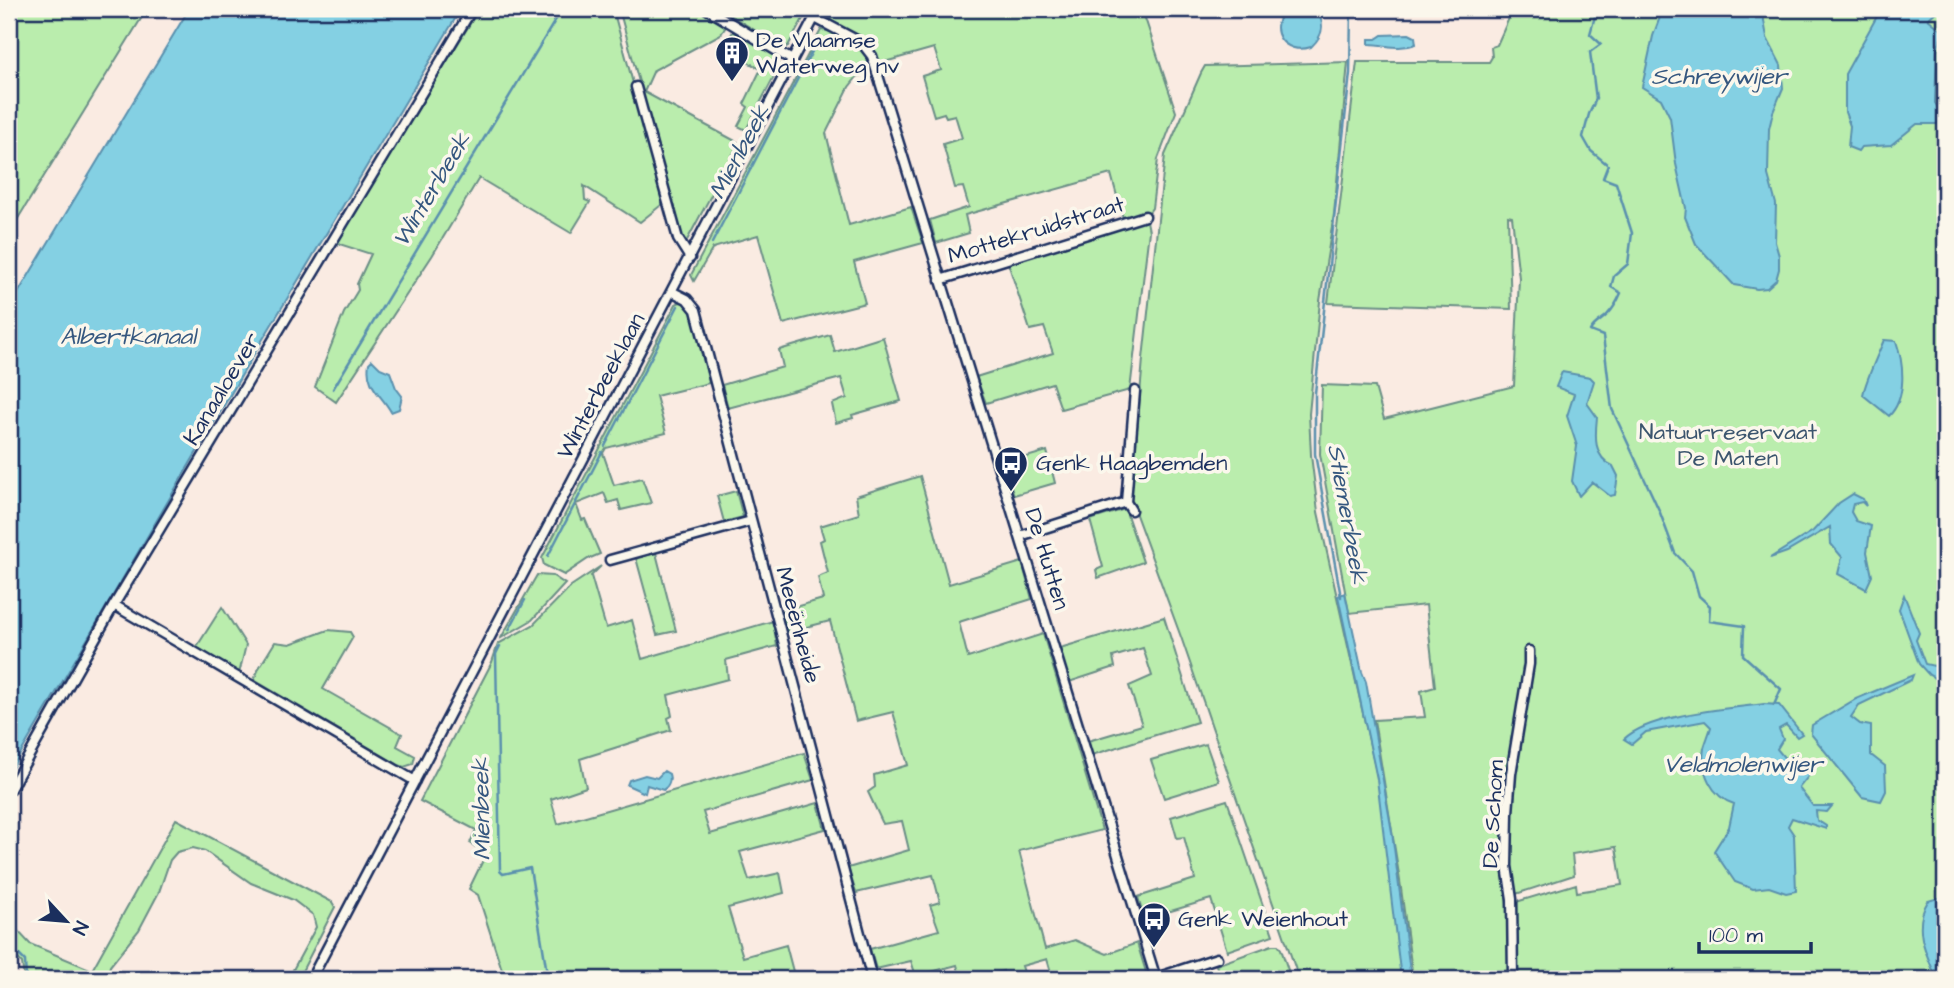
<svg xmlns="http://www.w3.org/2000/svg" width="1954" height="988" viewBox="0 0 1954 988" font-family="'Architects Daughter',sans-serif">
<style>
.green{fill:#baedad;stroke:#6a8e86;stroke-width:2}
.water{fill:#84d0e3;stroke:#5a90ae;stroke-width:2}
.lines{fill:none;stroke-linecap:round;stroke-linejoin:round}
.stream{stroke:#5a90ae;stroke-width:2.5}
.street-casing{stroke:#1b2f5e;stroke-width:13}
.street{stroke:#fbf7ec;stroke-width:8}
.labels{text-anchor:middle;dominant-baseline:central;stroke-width:7;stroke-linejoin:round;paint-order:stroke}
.poi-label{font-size:23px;fill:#1b2f5e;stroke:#fbf7ec;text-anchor:start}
.street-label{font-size:23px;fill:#1b2f5e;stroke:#fbf7ec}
.park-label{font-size:23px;fill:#3b556e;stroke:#fbf7ec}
.water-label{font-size:24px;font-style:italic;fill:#35577f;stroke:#fbf7ec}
</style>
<rect width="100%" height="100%" fill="#faebe2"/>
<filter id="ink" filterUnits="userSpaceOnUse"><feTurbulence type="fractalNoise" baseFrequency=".0143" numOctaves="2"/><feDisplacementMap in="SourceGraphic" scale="14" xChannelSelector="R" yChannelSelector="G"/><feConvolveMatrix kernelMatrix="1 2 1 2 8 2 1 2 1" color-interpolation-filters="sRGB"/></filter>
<g filter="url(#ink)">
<path class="green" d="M9,9H147L9,233Z
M479,9H613L665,202L640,222L584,186L585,200L590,202L571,233L479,178L432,256L336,402L315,387L344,313L358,290L357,284L371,254L336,243Z
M619,9H699L727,25L721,34L654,70L644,92L739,143L684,246Z
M720,9H796L795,12L804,17L788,46L784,48Z
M832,9H1142L1176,112L1158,159L1152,208L1149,212L1123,218L1111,174L965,215L969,233L936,243L930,220L969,207L963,187L955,188L943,144L962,138L955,115L946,117L944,113L934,116L922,76L941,70L934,48L881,63L868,41L831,21L829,14Z
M1513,9H1945V979H1517L1516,902L1576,884L1577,892L1622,885L1616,847L1572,854L1574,875L1516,894L1514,883L1505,885L1510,934V979H1413L1400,881L1374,720L1425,717L1421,691L1435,687L1426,605L1349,613L1320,454L1322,385L1375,387L1384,419L1514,386L1519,278L1512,217L1508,216L1511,309L1328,303L1357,62H1489L1492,57L1491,47L1497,45Z
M734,30L777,56L779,67L746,130L738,126L748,107L744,104L761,69L723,49Z
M821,30C834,31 860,42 866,54C869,59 869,65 870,70L857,77L849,87L826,133L849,225L911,207L923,243L854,262L865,303L783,324L758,235L713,248L694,281L691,275Z
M1348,62L1334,214L1320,301L1309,414L1311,455L1318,512L1378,781L1404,979H1299L1181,637L1131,501L1143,359L1165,155L1201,73L1205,66Z
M1144,221H1147L1149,231L1130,390L1061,409L1052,383L986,403L976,377L1053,353L1044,327L1030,330L1008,263Z
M680,302L687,303L691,307L709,383L656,396L666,433L606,448L603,453L614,485L642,478L651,503L621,510L618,500L608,503L604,493L576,504L582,520L585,519L600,554L588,559L564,575L544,565L542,558L676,304Z
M830,335L835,352L883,337L901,401L852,415L853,418L836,423L832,404L847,398L841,378L728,408L722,385L783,367L779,350Z
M1047,451L1055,483L1014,495L1003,464Z
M920,476L949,584L1022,562L1032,599L959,622L968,658L1043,634L1102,830L1019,851L1045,949L1075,940L1107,954L1137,943L1146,972L1144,977L1139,979H1053L1047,959L1022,966L1026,979H1006L1003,971L984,976V979H961L957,965L916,976L911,961L876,969L870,949L939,930L930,905L940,902L933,875L856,893L848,868L909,850L902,821L883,824L868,792L875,787L874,775L908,765L893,712L856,721L830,621L787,632L781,611L823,599L818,577L828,573L820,541L824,539L820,526L859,514L856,496Z
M736,491L743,517L724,522L717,496Z
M1125,509L1143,562L1098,578L1096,570L1103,567L1090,520Z
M656,553L676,631L657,635L636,558Z
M601,566L591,576L606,628L632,620L642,659L773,621L777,646L726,660L728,679L668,695L672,716L668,718L671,730L580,759L586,787L551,799L558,824L804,753L813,780L703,812L710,834L818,803L825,829L740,852L749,880L780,873L784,893L728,908L743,957L786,945L795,979H549L547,970L528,979H505L478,895L469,889L486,854L470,843L476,830L420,801L492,662L498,644L533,625L571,586Z
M537,575L553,576L565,584L532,620L501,638Z
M222,607L246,645L239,674L196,648Z
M1164,617L1197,722L1092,755L1088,741L1142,725L1129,686L1152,676L1143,648L1113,657L1115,667L1069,682L1060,648Z
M328,630L350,632L353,637L323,689L402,734L397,746L415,756L413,764L404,767L399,765L254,680L259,668L275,642L290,644Z
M1206,744L1219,781L1164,798L1151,760Z
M1227,800L1273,935L1227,951L1211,899L1144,919L1138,897L1195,879L1184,837L1177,838L1171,817Z
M176,819L332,902L335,907L298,979H288L316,927L313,915L293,900L251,883L205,851L193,848L177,852L170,860L159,892L139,930L110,966L107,979H62L47,972L43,979H24L22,963L9,950V927L18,931L30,944L92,970Z
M1272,945H1278L1281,949L1291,979H1221L1216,965Z"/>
<path class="water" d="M189,9H461L257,349L9,773V308Z
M1286,9H1315C1326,23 1324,35 1311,47C1284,56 1265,29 1286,9Z
M1663,9H1762L1767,38L1781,65L1783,88L1773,112L1769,129L1768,175L1776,204L1775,242L1779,256V269L1776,280L1767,288L1757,289L1734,285L1696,244L1685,217L1686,208L1676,164L1670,117L1661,99L1642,87L1653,36Z
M1881,9H1939L1928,19L1943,31L1937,51L1935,103L1944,116L1937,124H1917L1891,145L1861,147L1858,151L1848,147L1850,126L1845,112V74Z
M1409,34L1415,37L1416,44C1396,51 1387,44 1369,44V39H1376L1382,35Z
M1884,340L1896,341C1904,364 1907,398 1889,416L1863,395C1865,382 1878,354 1884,340Z
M372,360L380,368L390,372L396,388L402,396L399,409L391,412C382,395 365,386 369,363Z
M1562,372L1590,377L1594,381L1587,403L1597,417C1595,436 1593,457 1613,466L1618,476L1615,495L1610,496L1592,482L1579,496L1572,481L1577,446L1567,416L1574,394L1556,387Z
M1853,494L1863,499L1866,506L1862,502L1853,504L1851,512L1856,521L1871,526L1867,552L1872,576L1866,589L1838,574L1842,557L1831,544L1830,527L1787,552L1770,558L1813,531L1839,503Z
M1345,593L1362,672L1366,682L1392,832L1411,979H1401L1377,779L1338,596Z
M1904,595L1919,633L1916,640L1925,664L1934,666L1945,654V683L1929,675L1919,664L1899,609Z
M1913,675L1911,680L1859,705L1851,717L1860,724L1871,726V755L1885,766L1886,791L1881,801L1862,797L1811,734L1812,725L1856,699Z
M1764,704L1779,705L1802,734L1797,737L1786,725L1779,729L1783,739L1777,749L1787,761L1810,774L1799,788L1813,806H1832L1827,812L1816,811L1817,820L1826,826V829L1792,818L1788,826L1794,835L1796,891L1786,893L1769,887L1753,889L1735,882L1714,851L1729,827L1734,804C1712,797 1700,772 1704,748C1706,741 1709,734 1711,727L1705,721L1646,732L1632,744L1624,739C1650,714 1727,709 1764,704Z
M664,771L669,774C671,780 669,787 663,790L647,785L645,793L627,785L629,780L645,775L657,778Z
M1945,896V979H1937C1926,954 1912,927 1928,901Z"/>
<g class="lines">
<path class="stream" d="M1597,9L1590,34L1601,44L1590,52L1596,99L1589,114L1583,137L1591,151L1608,165L1603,178L1616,183L1632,233L1628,264L1614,276L1611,287L1621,293C1618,300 1614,308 1608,314C1602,321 1595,322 1590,331L1603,336L1612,409L1659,510L1675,553L1692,571L1699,596L1710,606L1709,621L1744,626L1743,655L1781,689L1774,705
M712,243L818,40
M333,389L562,9
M605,446L678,306
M548,556L602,452
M1341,597L1315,454V393L1350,73L1351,9
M509,630L525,600
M500,646L496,654L500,871L503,874L530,868L548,979
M9,945L25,961L26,979"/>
<g class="street-casing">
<path id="street" d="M707,9L792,60
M815,18L862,43L872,56L1156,979
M636,87L678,239L690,258
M940,280L1145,216
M673,292L687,299L696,310L872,979
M1131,510L1126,502L1135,391
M1020,536L1126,502
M610,560L751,521
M114,605L415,781
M9,791L114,605L472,9
M311,979L819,9
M1153,979L1217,958
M1513,979L1512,899L1507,866L1508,813L1511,774L1529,664V651"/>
</g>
<use href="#street" class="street"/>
</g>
</g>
<defs>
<g id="building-pin" transform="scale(1.75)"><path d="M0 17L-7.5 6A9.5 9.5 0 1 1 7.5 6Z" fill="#1b2f5e" stroke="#fbf7ec"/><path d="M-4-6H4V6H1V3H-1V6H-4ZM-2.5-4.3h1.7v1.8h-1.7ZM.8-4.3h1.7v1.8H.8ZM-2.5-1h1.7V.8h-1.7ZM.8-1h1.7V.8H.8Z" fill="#fff"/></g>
<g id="bus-pin" transform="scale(1.75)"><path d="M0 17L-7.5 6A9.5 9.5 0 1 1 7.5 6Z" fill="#1b2f5e" stroke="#fbf7ec"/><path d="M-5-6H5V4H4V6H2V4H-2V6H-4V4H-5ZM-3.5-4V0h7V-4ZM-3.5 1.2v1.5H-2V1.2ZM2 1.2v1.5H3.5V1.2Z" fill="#fff"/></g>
</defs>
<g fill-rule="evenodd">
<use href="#building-pin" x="732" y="53"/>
<use href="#bus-pin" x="1011" y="463"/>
<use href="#bus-pin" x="1154" y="919"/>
</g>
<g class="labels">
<g class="poi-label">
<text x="756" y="40">De Vlaamse<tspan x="756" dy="26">Waterweg nv</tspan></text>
<text x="1036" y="463">Genk Haagbemden</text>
<text x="1178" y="919">Genk Weienhout</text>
</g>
<g class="street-label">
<text transform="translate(1036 230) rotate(-17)">Mottekruidstraat</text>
<text transform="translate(601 386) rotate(-62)">Winterbeeklaan</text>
<text transform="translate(222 389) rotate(-59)">Kanaaloever</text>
<text transform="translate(1047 559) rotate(73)">De Hutten</text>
<text transform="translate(798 625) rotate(75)">Meeënheide</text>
<text transform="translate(1493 814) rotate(-87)">De Schom</text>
</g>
<g class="park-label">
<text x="1728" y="432">Natuurreservaat<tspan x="1728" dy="26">De Maten</tspan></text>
</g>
<g class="water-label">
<text x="1719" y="77">Schreywijer</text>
<text transform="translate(740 152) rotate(-62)">Mienbeek</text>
<text transform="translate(432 190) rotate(-59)">Winterbeek</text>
<text x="128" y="337">Albertkanaal</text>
<text transform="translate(1347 514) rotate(80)">Stiemerbeek</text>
<text x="1743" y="765">Veldmolenwijer</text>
<text transform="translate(482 809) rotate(-91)">Mienbeek</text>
</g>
</g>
<rect width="1954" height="988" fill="none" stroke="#fbf7ec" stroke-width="35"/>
<rect x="18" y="18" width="1919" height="953" fill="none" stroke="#1b2f5e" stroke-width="2.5" filter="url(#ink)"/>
<g transform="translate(66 921) rotate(116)" stroke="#fbf7ec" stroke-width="5" paint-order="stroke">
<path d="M0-5L12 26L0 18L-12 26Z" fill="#1b2f5e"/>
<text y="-10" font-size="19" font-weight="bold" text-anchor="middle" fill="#1b2f5e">N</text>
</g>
<path d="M1699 942v10h112v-10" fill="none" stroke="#1b2f5e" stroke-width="3.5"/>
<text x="1709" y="942" font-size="21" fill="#1b2f5e" stroke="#fbf7ec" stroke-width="5" paint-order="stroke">100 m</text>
</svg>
